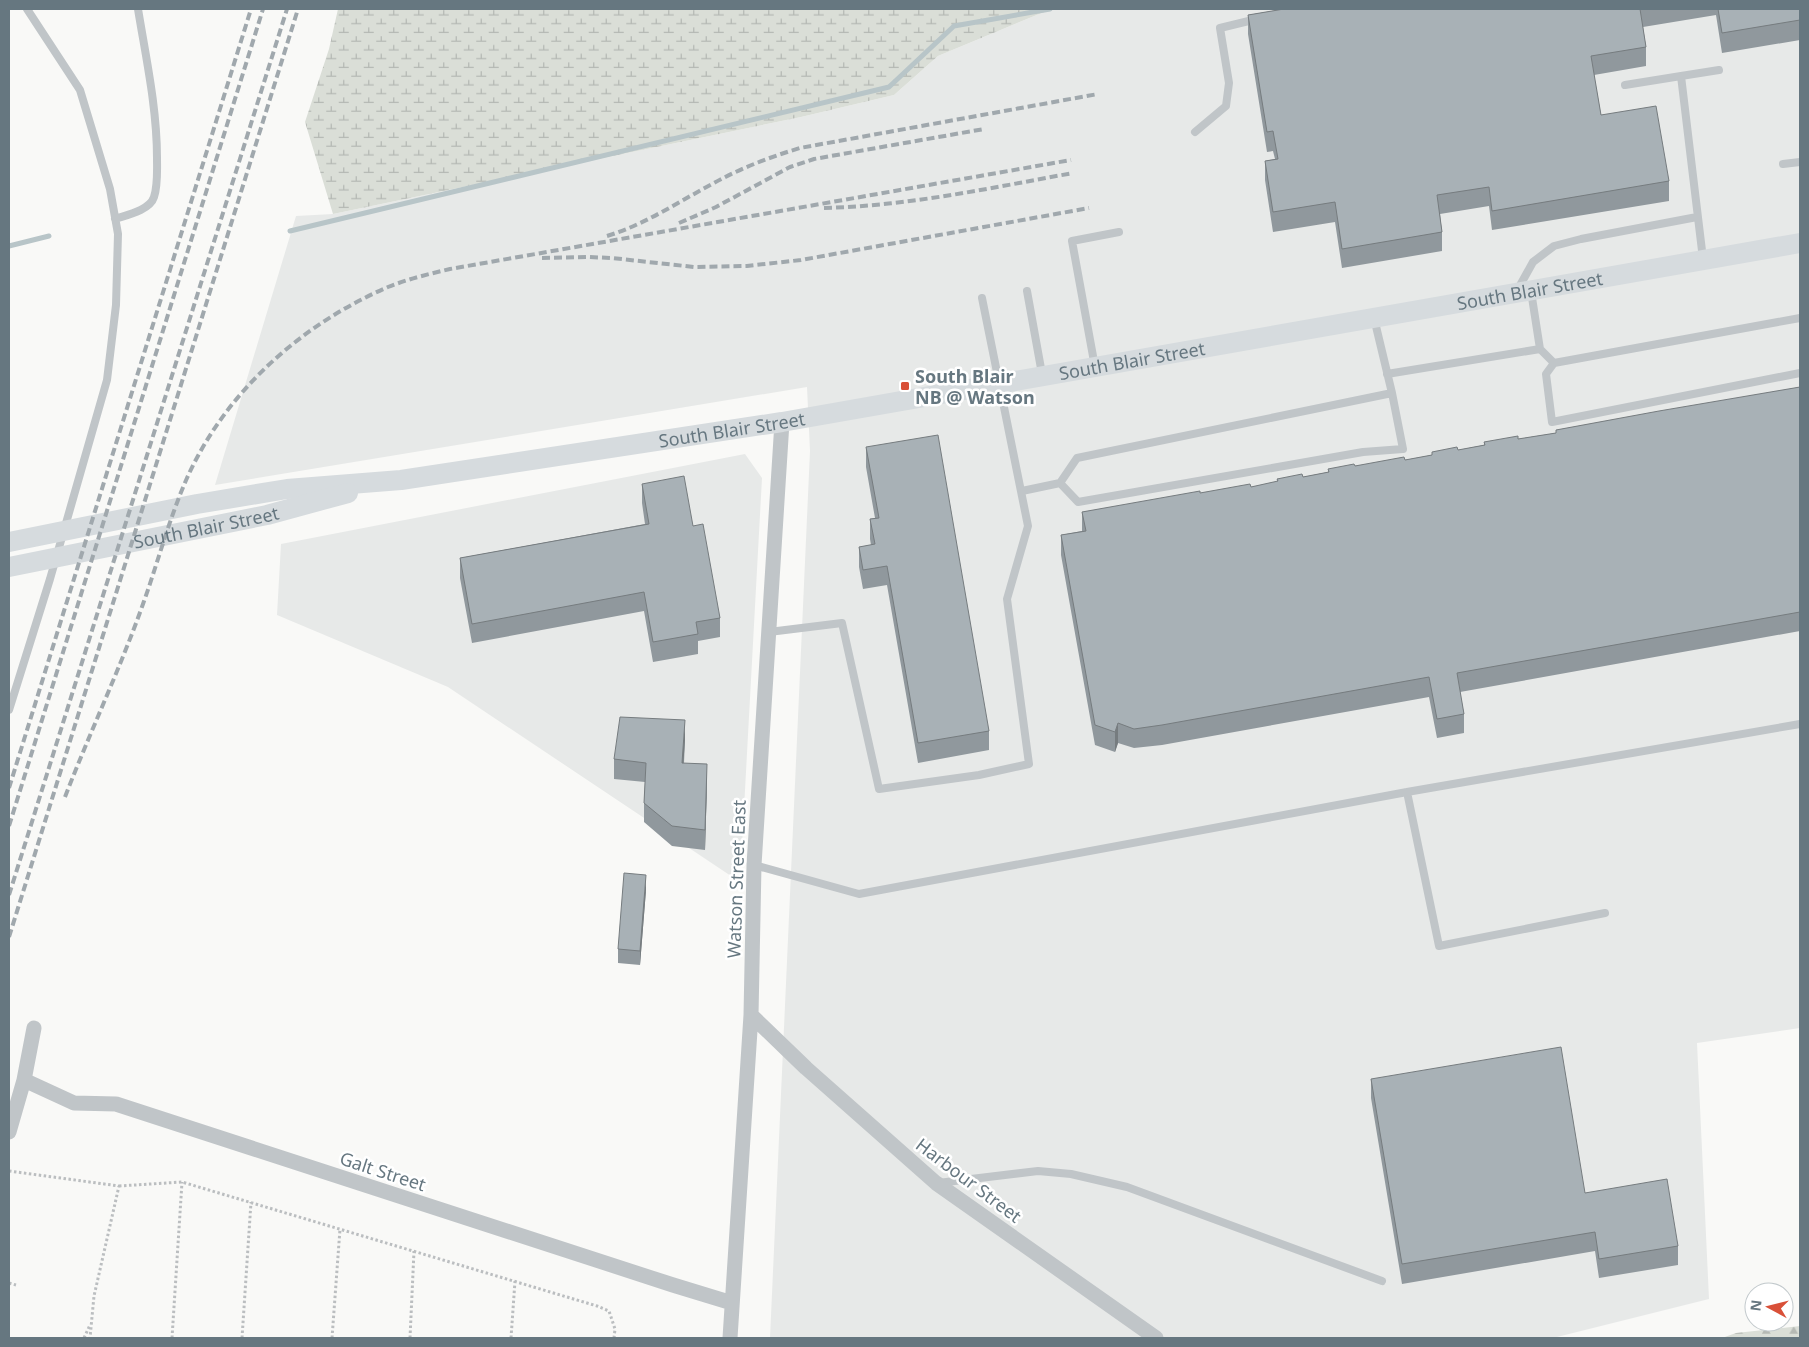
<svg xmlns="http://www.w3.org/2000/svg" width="1809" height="1347" viewBox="0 0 1809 1347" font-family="'Noto Sans',sans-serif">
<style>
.built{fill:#e7e9e8}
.forest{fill:url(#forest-firs)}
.wetland{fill:url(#wetland-marsh)}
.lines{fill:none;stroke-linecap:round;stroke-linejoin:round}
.stream{stroke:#b8c5c8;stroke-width:5}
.path{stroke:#bbbec0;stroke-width:3;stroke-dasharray:2.5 2.5;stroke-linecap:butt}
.lane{stroke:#c0c5c8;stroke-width:8}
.street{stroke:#c0c5c8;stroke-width:15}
.secondary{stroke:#d6dbde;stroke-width:20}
.rail{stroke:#a0a8ad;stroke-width:4;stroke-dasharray:8 4;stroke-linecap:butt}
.wall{fill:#90989d}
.shaded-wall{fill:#767c7f}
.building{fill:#a8b1b6;stroke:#767c7f}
.poi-dot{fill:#d95038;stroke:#fff;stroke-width:2}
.labels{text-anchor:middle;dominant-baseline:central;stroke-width:5;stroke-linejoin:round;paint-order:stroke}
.street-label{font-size:18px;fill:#667780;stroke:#fff}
.poi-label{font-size:18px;font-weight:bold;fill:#667780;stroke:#fff;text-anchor:start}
</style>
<defs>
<pattern id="forest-firs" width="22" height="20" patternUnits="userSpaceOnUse" patternTransform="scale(1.25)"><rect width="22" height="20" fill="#daded7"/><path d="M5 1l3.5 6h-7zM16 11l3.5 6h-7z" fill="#b5b9b4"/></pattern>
<pattern id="wetland-marsh" width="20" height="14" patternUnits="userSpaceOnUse" patternTransform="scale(1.25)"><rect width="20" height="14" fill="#daded7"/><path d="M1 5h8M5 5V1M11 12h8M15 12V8" fill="none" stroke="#b5b9b4"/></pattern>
</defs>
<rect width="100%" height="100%" fill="#f9f9f7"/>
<path class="built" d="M1056,9H1800V1028L1697,1043L1709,1299L1553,1338H770L810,451L807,387L215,485L296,216L333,214L801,117L894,95L938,56L1044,12Z
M745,454L762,478L740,882L448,687L277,615L281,544Z"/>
<path class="forest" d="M1800,1326V1338H1722L1736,1333Z"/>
<path class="wetland" d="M338,9H1056L1044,12L938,56L894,95L801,117L333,214L305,122L329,49Z"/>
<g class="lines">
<path class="stream" d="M290,231L889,87L954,26L1050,9
M9,246L49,236"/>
<path class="path" d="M9,1171L119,1186L94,1296L90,1338
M119,1186L182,1182L597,1306L609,1311L615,1329L614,1338
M9,1283L16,1285
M84,1338L90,1325
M172,1338L182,1182
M242,1338L251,1202
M332,1338L340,1229
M410,1338L414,1251
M511,1338L515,1281"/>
<path class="lane" d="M1681,76L1719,70
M1625,85L1681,76L1703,259
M1195,132L1226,106L1229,83L1220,28L1257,19
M1783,164L1800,162
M115,219C127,215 150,210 154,197C158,185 157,170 157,158C157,108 146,58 138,9
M1518,289L1533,262L1554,246L1581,239L1697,217
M1027,291L1042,374
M1800,318L1554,363L1546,374L1552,422L1800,373
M1540,349L1554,363
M1095,367L1072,241L1119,232
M1387,374L1540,349L1531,291
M1060,483L1078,502L1363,452L1403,449L1392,393
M1022,491L1060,483L1077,458L1392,393L1374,318
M769,632L842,623L879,789L979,775L1029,764L1007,599L1028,526L982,298
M9,710L50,579L107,380L116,305L118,234L110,189L80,90L27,9
M1407,792L1439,946L1605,913
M754,865L859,894L1407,792L1800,724
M938,1183L1038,1171L1071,1174L1127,1187L1382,1281"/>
<path class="street" d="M751,1015L806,1068L936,1183L1156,1338
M24,1080L74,1103L116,1104L673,1285L732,1303
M9,1132L24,1080L34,1028
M730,1338L751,1015L754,865L782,422"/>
<g class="secondary">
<path id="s1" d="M9,542L197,504L287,489L401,480L782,422L1800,243"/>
<path id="s2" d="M9,567L267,515L348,493"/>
</g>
<path class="rail" d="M824,208C908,206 990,188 1073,173
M679,223L716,207L790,167L814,159L984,129
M607,236C646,224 678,202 714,183C741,168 770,157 800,148L1098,94
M542,258L587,257L612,258L694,267L747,266L801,260L1089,208
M9,788L251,9
M65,797C90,732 120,669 143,604C158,562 169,519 187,478C226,391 302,324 388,287C408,279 429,274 450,269L1071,160
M9,826L263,9
M9,895L287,9
M9,937L298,9"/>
</g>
<path class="wall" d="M1284,9H1800V40L1722,53L1716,15L1643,27L1646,47V66L1594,75L1601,115L1669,181V201L1492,230L1489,206L1440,214L1442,232V251L1342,268L1335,222L1273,232L1265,180V161L1275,159L1273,151L1267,152L1248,34V15Z
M1800,387V631L1460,692L1464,714V733L1437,738L1429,697L1162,745L1134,748L1118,743L1115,752L1095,745L1061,555V535L1082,531V512L1200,493L1251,487L1277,482V479L1303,477L1328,472V469L1405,460L1432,455V452L1458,450L1484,445V442L1518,439L1556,433V430Z
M866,447L989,731V750L918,763L887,585L863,589L859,567V547L871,545L870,539V519L875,518L866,467Z
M642,484L693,526L720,618V637L698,641V654L653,662L644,611L472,643L460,578V558L645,524L642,503Z
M685,740L684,763L707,783L705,850L672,846L644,822V803L645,782L614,779V759Z
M646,890L640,965L618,963V949Z
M1371,1079L1585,1193L1678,1246V1265L1599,1278L1595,1251L1402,1284L1371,1098Z"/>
<path class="shaded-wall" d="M685,720V740L682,782V763Z
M1118,723V743L1115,752V732Z
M707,764V783L705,850V830Z
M646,875V890L640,965V951Z"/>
<path class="building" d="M1284,9H1640L1646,47L1591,56L1601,115L1656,106L1669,181L1492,211L1489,187L1437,195L1442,232L1342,249L1335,202L1273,212L1265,161L1278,159L1273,131L1267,132L1248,15Z
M1718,9H1800V20L1722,33Z
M1800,387V612L1457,673L1464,714L1437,719L1429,677L1162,725L1134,729L1118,723L1115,732L1095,725L1061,535L1086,531L1082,512L1200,491V493L1250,484L1251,487L1278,481L1277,479L1302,474L1303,477L1329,472L1328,469L1354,464L1355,466L1404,457L1405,460L1432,455V452L1457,447L1458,450L1485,445L1484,442L1518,436V439L1556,433V430L1659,411Z
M938,435L989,731L918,743L887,566L863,570L859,547L875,544L870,519L879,518L866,447Z
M684,476L693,526L703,524L720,618L696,622L698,634L653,642L644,592L472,624L460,558L649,524L642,484Z
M620,717L685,720L682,763L707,764L705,830L672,826L644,803L646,763L614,759Z
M624,873L646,875L640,951L618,949Z
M1561,1047L1585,1193L1667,1179L1678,1246L1599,1259L1595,1232L1402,1264L1371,1079Z"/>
<rect class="poi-dot" x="900" y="381" width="10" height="10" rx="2.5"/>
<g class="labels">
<g class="street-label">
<text stroke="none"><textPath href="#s1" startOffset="1542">South Blair Street</textPath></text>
<text stroke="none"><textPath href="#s1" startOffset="1138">South Blair Street</textPath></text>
<text stroke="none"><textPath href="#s1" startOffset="732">South Blair Street</textPath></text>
<text stroke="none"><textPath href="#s2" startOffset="201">South Blair Street</textPath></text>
<text transform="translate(736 879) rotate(-88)">Watson Street East</text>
<text transform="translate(383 1171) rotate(18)">Galt Street</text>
<text transform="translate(969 1180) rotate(37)">Harbour Street</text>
</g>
<g class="poi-label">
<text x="915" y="376">South Blair<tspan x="915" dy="21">NB @ Watson</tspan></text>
</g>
</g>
<rect width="1809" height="1347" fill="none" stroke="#667780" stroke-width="20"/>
<g transform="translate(1769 1307) rotate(277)"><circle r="24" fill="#ffffff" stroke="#c2c9cc"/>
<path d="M0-4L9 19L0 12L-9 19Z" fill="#d95038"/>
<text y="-8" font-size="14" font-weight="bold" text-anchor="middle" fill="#667780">N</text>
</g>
</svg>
